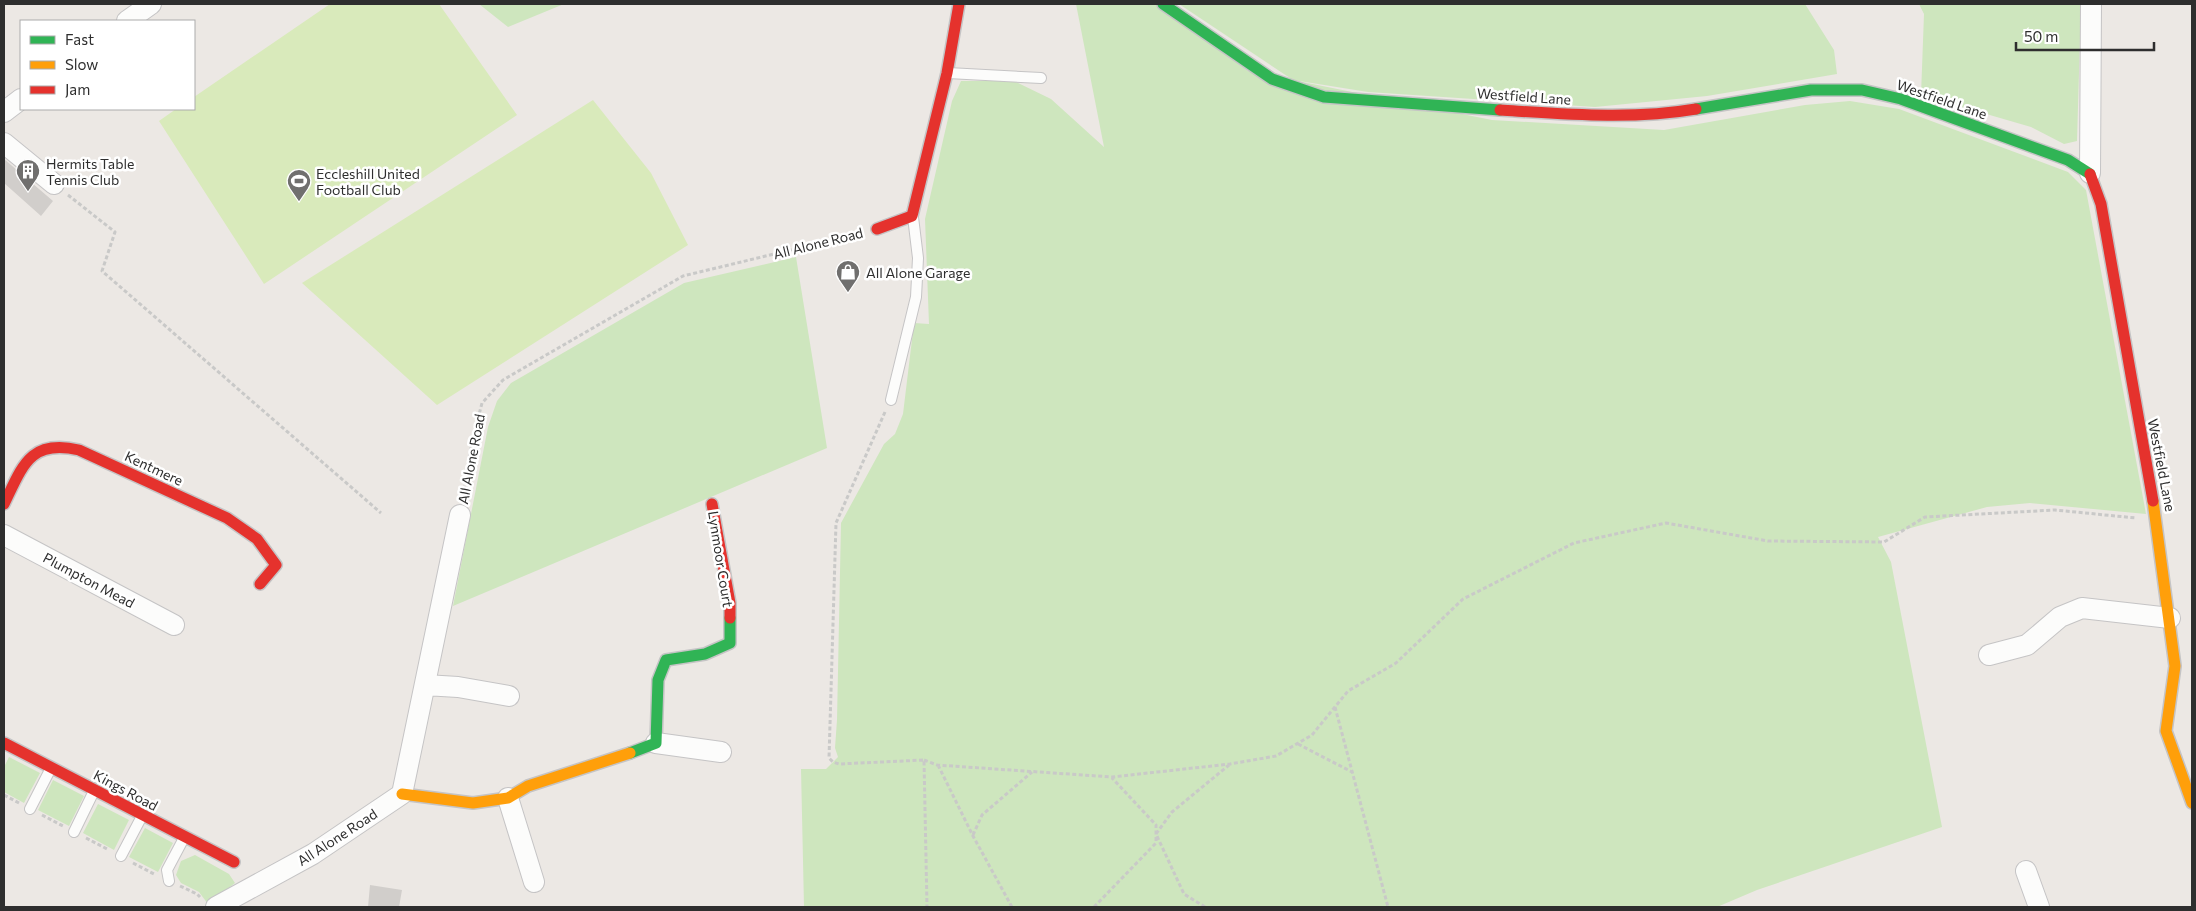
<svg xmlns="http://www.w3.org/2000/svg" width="2196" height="911" viewBox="0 0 2196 911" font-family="Commissioner,sans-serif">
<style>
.green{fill:#cee6be}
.pitch{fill:#d9eabb}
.building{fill:#d1cecb}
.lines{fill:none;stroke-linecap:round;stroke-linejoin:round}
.lane-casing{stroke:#c5c4c5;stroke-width:12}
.street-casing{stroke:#c5c4c5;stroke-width:22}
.fast-casing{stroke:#c5c4c5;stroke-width:14}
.slow-casing{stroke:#c5c4c5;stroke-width:14}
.jam-casing{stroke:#c5c4c5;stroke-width:14}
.path{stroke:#c9c9c8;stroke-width:3;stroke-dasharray:4 2.5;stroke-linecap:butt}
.lane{stroke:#fcfcfb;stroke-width:10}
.street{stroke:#fcfcfb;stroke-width:20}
.fast{stroke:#30b455;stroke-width:11}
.slow{stroke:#ff9f0a;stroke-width:11}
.jam{stroke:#e5322d;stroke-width:11}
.labels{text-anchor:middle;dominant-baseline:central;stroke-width:5;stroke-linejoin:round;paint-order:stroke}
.street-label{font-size:14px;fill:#2e2e2e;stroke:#fff}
.poi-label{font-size:14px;fill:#2e2e2e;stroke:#fff;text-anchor:start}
</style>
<rect width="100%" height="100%" fill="#ece8e4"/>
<path class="green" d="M479,4H564L508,27Z
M1076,4H1156L1248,71L1492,120L1664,130L1805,105L1850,101L1899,109L2068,172L2086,190L2146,514L2030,503L1987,507L1878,537L1891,562L1942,827L1757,890L1717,907H804L801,769H826L838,757L835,748L837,720L841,523L884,444L895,434L903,414L914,323L929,324L925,219L952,101L961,81H1014L1051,99L1104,147Z
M1179,4H1805L1834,50L1837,74L1707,96L1595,107L1368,92L1293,80Z
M1919,4H2081L2077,141L2064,144L2031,127L1921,95L1924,14Z
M796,257L827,448L453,606L488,427L497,401L511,383L684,283Z
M9,757L40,773L24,803L4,792V767Z
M53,780L84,796L69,826L38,810Z
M98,804L129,820L114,850L83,833Z
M145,828L173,843L158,872L129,857Z
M195,855L229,874L235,883L208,904L199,892L181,883L176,875L181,861Z"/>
<path class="pitch" d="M330,4H439L517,115L264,284L159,121L176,109H194V97Z
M593,100L651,173L688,245L437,405L302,283Z"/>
<path class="building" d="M4,159L53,201L41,216L4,183Z
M370,885L402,890L399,907H368Z"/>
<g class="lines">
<g class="lane-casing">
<path id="lane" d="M948,73L1041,78
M891,400L916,297L918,258L913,217
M30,809L51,768
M74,832L94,791
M121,856L142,816
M169,881L167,870L184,838"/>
</g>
<g class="street-casing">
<path id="street" d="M127,21L151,4
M4,112L21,99
M4,143L54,184
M2090,173L2091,4
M4,535L174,625
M1989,655L2027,645L2060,617L2082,608L2170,618
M425,685L458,687L509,696
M656,743L721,752
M508,798L534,882
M2026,871L2039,907
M216,907L313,854L402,794L460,515"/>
</g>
<g class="fast-casing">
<path id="fast" d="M1163,4L1272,79L1324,97L1500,110
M1696,109L1811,90H1862L1901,99L2068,160L2090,174
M630,753L656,743L658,680L666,660L705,654L730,643V618"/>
</g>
<g class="slow-casing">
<path id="slow" d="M2153,501L2175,666L2166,731L2192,803
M402,794L473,803L508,798L528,786L630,753"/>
</g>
<g class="jam-casing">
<path id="jam" d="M1500,110C1564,114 1632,120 1696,109
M2090,174L2101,204L2153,501
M877,229L912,216L947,73L959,4
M4,504C23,465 30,439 79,450L227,518L257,539L276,565L260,584
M712,504L730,603V618
M4,743L234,862"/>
</g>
<path class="path" d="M68,195L115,232L102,271L381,513
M885,412L836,523L829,758L833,762L839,764L924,760L927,907
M463,496L472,442L482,403L503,380L683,276L857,234
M1335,707L1388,907
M1298,744L1352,772
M924,760L937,765L1112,777L1230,764L1276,756L1312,735L1348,691L1396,663L1463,599L1574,543L1666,523L1768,541L1884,542L1925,517L2055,510L2136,518
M938,765L973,836L1012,907
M4,795L19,803
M42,815L63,826
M973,835L982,815L1032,772
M86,838L109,850
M133,863L154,874
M180,886L197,894L200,897
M1094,907L1156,843V825L1112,778
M1205,907L1184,894L1156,834L1172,812L1229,765"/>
<use href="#lane" class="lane"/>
<use href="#street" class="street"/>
<use href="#fast" class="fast"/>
<use href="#slow" class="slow"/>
<use href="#jam" class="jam"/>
</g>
<defs>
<g id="building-pin" transform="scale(1.25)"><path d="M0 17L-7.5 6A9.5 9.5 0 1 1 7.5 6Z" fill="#706f6e" stroke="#fff"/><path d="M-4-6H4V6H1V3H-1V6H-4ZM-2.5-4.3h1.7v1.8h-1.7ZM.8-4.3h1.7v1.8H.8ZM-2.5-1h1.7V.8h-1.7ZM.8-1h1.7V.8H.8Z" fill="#fff"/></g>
<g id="stadium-pin" transform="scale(1.25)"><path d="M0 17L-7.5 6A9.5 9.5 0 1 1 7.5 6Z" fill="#706f6e" stroke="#fff"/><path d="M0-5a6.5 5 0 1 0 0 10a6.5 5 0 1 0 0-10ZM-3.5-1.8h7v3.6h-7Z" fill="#fff"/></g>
<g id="shop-pin" transform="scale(1.25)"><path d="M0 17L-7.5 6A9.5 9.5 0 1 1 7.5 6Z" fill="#706f6e" stroke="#fff"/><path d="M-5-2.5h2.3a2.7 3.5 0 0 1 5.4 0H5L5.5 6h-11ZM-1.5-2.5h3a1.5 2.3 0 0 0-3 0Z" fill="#fff"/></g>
</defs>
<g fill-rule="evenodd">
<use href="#building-pin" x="28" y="171"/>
<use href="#stadium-pin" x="299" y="181"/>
<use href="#shop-pin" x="848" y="272"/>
</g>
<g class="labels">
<g class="street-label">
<text transform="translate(1524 96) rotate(4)">Westfield Lane</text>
<text transform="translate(1942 99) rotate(19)">Westfield Lane</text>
<text transform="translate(818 243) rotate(-14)">All Alone Road</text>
<text transform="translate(471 459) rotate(-79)">All Alone Road</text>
<text transform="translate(2162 465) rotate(79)">Westfield Lane</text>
<text transform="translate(154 468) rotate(25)">Kentmere</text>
<text transform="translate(721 559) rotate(81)">Lynmoor Court</text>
<text transform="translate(89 580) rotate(28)">Plumpton Mead</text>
<text transform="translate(126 790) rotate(28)">Kings Road</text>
<text transform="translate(337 837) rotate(-33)">All Alone Road</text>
</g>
<g class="poi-label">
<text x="46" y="163">Hermits Table<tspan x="46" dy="16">Tennis Club</tspan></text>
<text x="316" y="173">Eccleshill United<tspan x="316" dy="16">Football Club</tspan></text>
<text x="866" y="272">All Alone Garage</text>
</g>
</g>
<rect width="2196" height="911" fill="none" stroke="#2e2e2e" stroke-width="10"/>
<rect x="20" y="20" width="175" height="90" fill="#ffffff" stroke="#ababab"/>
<rect x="30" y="36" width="25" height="8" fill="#30b455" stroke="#ababab"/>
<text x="65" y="45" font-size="15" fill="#2e2e2e">Fast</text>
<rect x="30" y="61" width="25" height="8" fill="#ff9f0a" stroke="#ababab"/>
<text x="65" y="70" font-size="15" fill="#2e2e2e">Slow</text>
<rect x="30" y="86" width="25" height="8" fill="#e5322d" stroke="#ababab"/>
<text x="65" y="95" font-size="15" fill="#2e2e2e">Jam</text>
<path d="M2016 42v8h138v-8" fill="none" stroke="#2e2e2e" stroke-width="2.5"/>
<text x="2024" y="42" font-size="15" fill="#2e2e2e" stroke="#ffffff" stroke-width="4" paint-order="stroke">50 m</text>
</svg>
